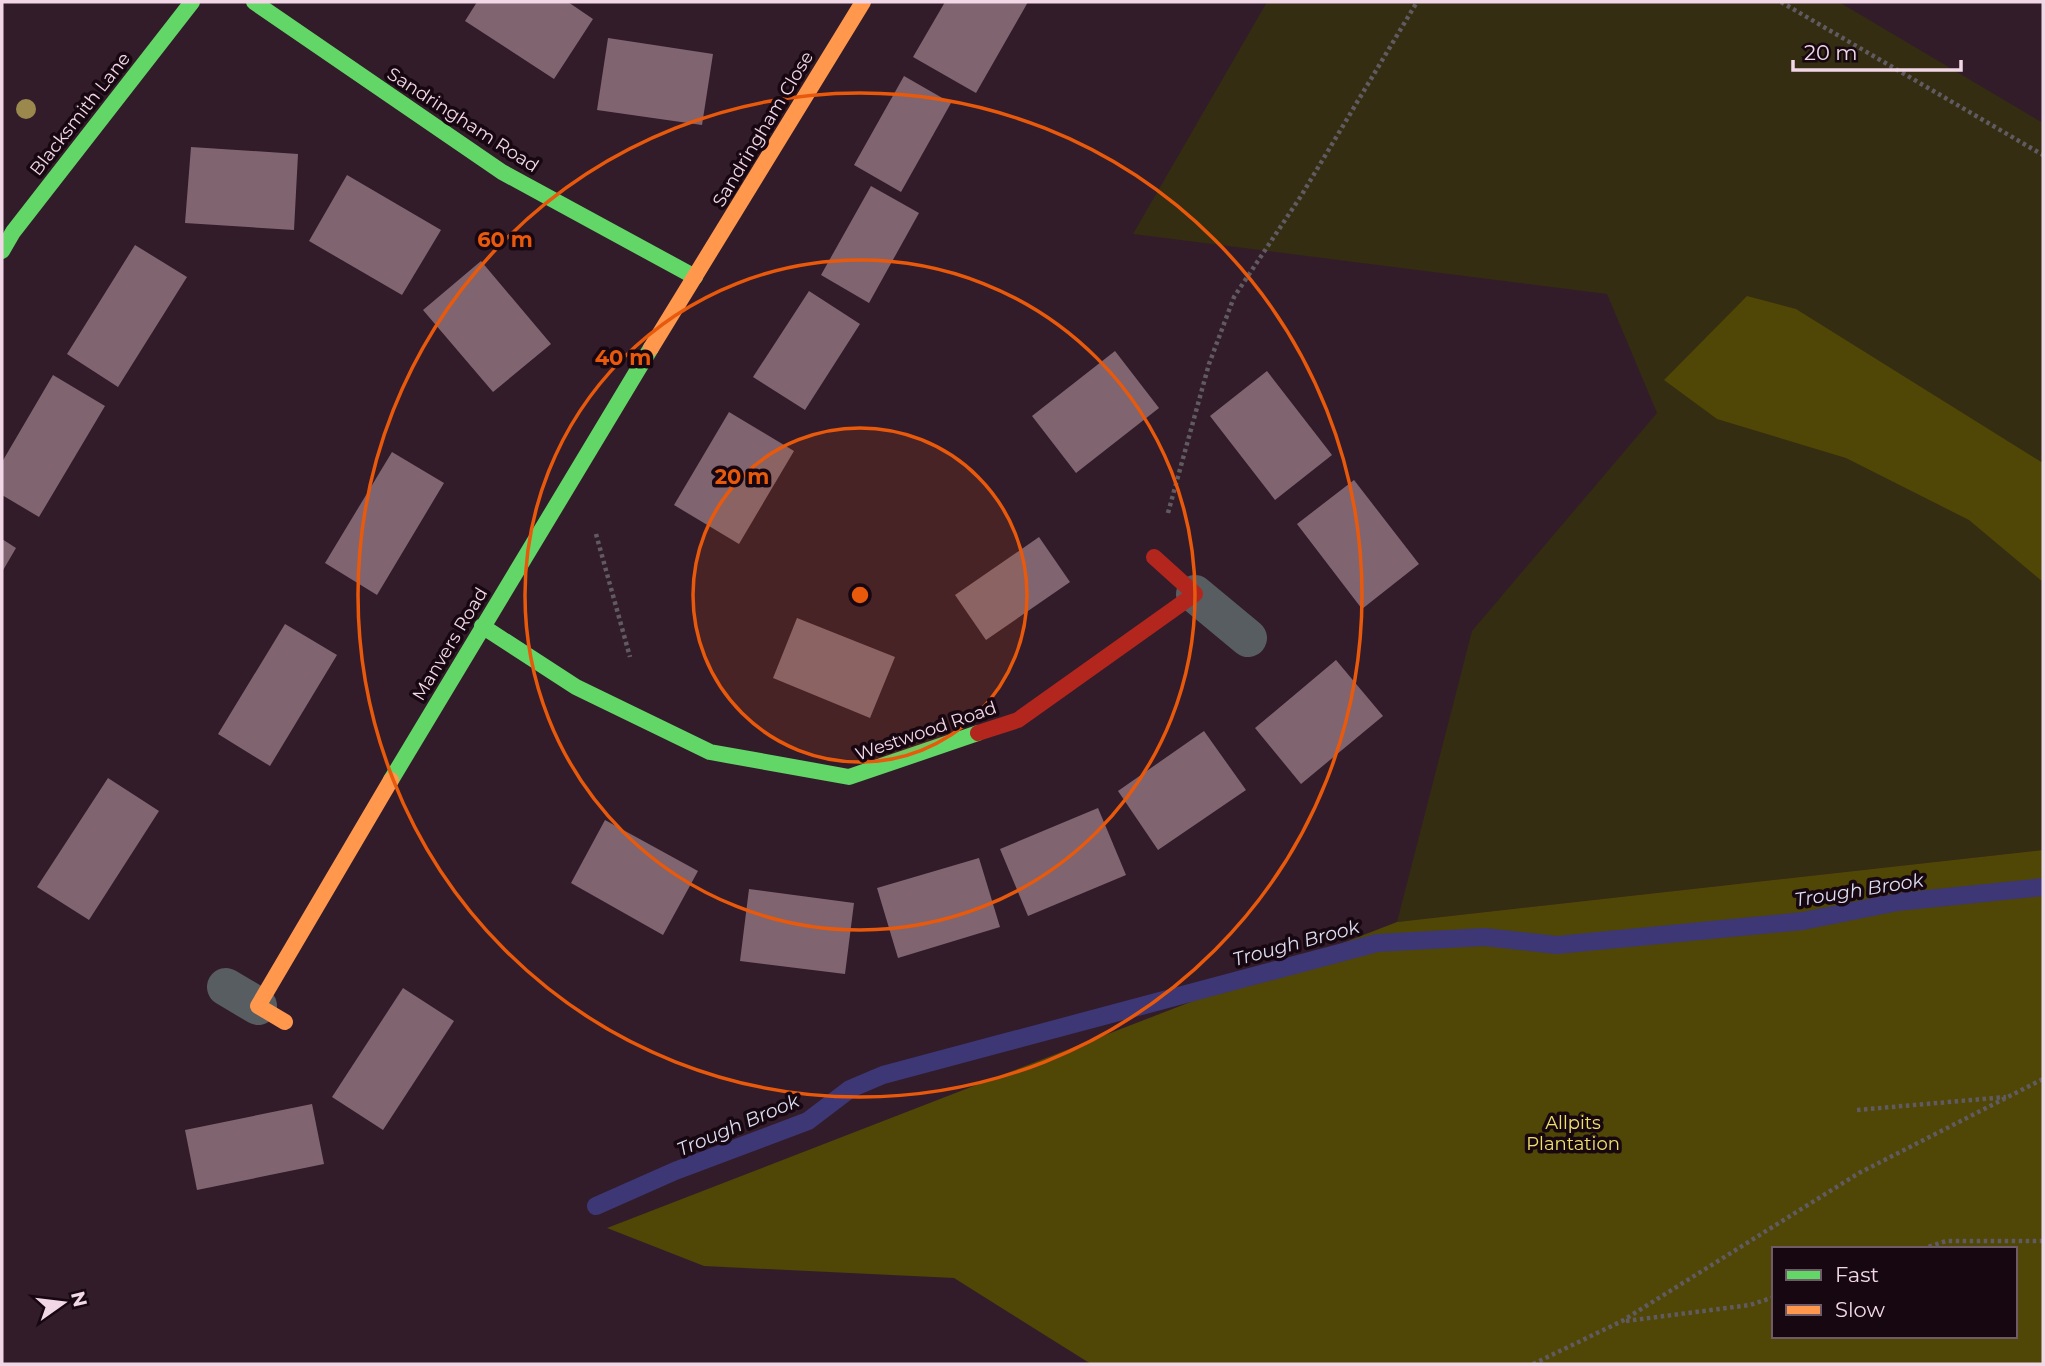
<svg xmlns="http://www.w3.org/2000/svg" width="2045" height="1366" viewBox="0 0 2045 1366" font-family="Montserrat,sans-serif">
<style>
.green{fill:#342d12}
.forest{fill:#504606;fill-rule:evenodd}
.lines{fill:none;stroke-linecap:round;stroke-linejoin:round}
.stream{stroke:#3d3776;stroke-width:18}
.building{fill:#806570}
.path{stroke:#605b61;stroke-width:4.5;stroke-dasharray:3.5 3.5;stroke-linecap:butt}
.street{stroke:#585d61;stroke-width:38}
.fast{stroke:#63d668;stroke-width:16}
.slow{stroke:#ff974d;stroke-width:16}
.jam{stroke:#b3261e;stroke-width:16}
.tree{fill:#9a884d}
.ring{fill:none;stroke:#e8590c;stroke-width:3.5}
.labels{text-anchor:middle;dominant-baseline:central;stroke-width:7;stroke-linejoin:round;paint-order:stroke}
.street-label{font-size:18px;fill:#f2d8e7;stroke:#170711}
.park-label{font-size:18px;fill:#efe06a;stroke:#170711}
.water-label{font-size:19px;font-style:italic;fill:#dcdef2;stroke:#170711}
.centre{fill:#e8590c;stroke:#170711;stroke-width:3.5}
.ring-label{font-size:21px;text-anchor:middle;font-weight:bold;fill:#e8590c;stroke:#170711;stroke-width:7;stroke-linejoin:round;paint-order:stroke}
</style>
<rect width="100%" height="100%" fill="#321c2a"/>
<path class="green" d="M1267,2H1839L2043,123V850L1397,922L1472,631L1657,413L1607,294L1133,234Z"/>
<path class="forest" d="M1747,296L1796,309L2043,463V582L1969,520L1846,458L1717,419L1664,380Z
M2043,850V1364H1091L954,1278L704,1266L607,1228L1397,922ZM1774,1249H2015V1336H1774Z"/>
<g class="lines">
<path class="stream" d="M596,1206L675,1171L808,1121L850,1089L883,1075L1377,943L1484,937L1557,945L1803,921L1898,902L2043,887"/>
</g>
<path class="building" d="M477,2H568L593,19L554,79L465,21Z
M945,2H1028L976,93L913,57Z
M608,38L713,54L702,125L597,110Z
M904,76L951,103L901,192L854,165Z
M191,147L298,154L294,230L185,223Z
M347,175L441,230L402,295L309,241Z
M871,186L919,213L869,303L821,275Z
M135,245L187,277L118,387L67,354Z
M481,261L551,344L493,392L423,310Z
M809,291L860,324L805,410L753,377Z
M1115,351L1159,408L1076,473L1032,416Z
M1267,371L1332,455L1275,500L1210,416Z
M53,375L105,406L39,517L2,495V462Z
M729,412L794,451L739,544L674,505Z
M392,452L444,483L377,595L325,563Z
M1354,480L1419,564L1362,609L1297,524Z
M1039,537L1070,582L986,640L955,595Z
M2,539L16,548L2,572Z
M797,618L895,657L870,718L773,678Z
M285,624L337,655L270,766L218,734Z
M1336,660L1383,716L1301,784L1255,728Z
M1204,731L1246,790L1158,850L1118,791Z
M108,778L159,811L89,920L37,887Z
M1098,808L1126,875L1028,916L1000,849Z
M605,820L698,871L663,935L571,883Z
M979,858L1000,927L898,958L877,888Z
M749,889L854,903L845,974L740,961Z
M403,988L454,1021L383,1130L332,1097Z
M312,1104L324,1164L197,1190L185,1130Z"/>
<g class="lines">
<path class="path" d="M1781,2L2043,155
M1168,513L1209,364L1234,297L1301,196L1417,2
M596,534L630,657
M1857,1110L2006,1097
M1922,1249L1946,1241H2043
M1626,1321L1750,1305L1774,1297
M1533,1364L1622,1321L1859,1173L2043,1079"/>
<path class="street" d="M1195,594L1248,638
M226,987L258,1006"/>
<path class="fast" d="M254,2L502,172L695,277
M2,251L13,232L192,2
M482,626L576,687L710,752L849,777L978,733
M391,780L651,348"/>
<path class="slow" d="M651,348L863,2
M285,1022L258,1006L391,780"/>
<path class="jam" d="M978,733L1018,720L1195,594L1154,557"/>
</g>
<circle class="tree" cx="26" cy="109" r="10"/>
<circle cx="860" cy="595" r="167" fill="#e8590c" fill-opacity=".12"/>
<g class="ring">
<circle cx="860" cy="595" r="167"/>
<circle cx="860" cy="595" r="335"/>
<circle cx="860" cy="595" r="502"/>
</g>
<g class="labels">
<g class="street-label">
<text transform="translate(80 114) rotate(-52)">Blacksmith Lane</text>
<text transform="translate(463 120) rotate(33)">Sandringham Road</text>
<text transform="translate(763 129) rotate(-59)">Sandringham Close</text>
<text transform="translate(450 644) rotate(-59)">Manvers Road</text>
<text transform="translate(926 731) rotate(-19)">Westwood Road</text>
</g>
<g class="park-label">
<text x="1573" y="1123">Allpits<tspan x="1573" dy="21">Plantation</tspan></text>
</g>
<g class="water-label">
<text transform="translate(1859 890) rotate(-9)">Trough Brook</text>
<text transform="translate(1296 943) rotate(-15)">Trough Brook</text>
<text transform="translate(738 1125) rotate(-23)">Trough Brook</text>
</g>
</g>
<circle cx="860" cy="595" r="10" class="centre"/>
<g class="ring-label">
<text x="505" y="247">60 m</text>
<text x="623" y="365">40 m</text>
<text x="742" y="484">20 m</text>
</g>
<rect width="2045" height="1366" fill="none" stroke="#f2d8e7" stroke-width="7"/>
<rect x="1772" y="1247" width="245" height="91" fill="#170711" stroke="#6f5b67" stroke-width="2"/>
<rect x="1786" y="1270" width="35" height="10" fill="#63d668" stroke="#6f5b67" stroke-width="2"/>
<text x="1835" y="1282" font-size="21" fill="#f2d8e7">Fast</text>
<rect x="1786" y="1305" width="35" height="10" fill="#ff974d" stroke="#6f5b67" stroke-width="2"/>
<text x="1835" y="1317" font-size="21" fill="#f2d8e7">Slow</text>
<g transform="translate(63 1303) rotate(76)" stroke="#170711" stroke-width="5" paint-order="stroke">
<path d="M0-5L12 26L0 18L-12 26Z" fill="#f2d8e7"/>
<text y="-10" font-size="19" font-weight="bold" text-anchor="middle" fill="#f2d8e7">N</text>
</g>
<path d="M1793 60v10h168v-10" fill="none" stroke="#f2d8e7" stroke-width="3.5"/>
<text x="1804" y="60" font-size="21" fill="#f2d8e7" stroke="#170711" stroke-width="5" paint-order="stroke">20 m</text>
</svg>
